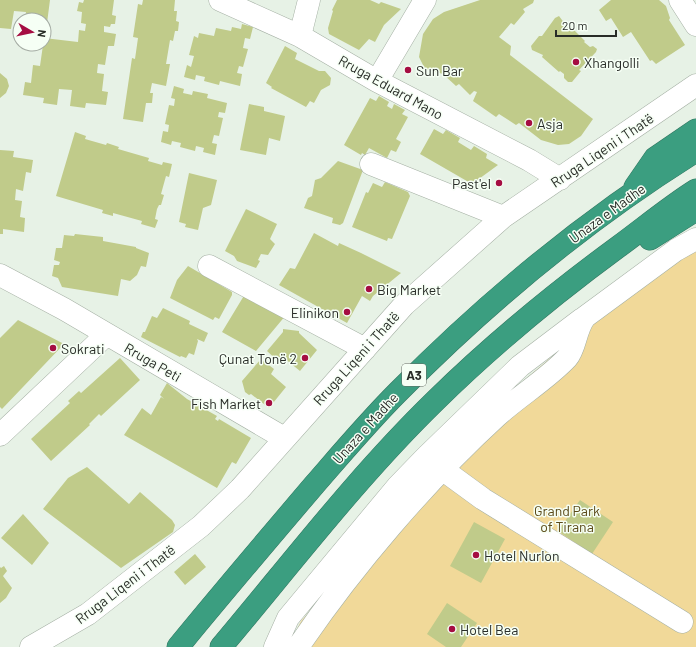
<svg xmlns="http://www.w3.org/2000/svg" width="696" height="647" viewBox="0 0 696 647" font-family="Barlow,sans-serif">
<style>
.green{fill:#f1d999}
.building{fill:#c0cb8a}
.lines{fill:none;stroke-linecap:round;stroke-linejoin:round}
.minor-casing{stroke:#a5b0a4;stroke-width:23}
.highway-casing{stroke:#347661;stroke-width:23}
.minor{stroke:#fff;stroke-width:22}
.highway{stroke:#3b9e80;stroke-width:22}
.poi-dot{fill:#a50d42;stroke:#f6fff5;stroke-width:1.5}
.labels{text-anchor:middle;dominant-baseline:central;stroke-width:3;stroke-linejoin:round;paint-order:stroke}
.shield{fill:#f6fff5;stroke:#666b65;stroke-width:1}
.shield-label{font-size:13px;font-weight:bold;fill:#282c27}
.poi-label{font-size:14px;fill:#282c27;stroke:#f6fff5;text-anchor:start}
.street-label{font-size:14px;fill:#282c27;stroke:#f6fff5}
.park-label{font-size:14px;fill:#5a4917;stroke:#f6fff5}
</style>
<rect width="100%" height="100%" fill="#e7f2e6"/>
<path class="green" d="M696,245V647H288L301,621L509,393L586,328Z"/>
<path class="building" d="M0,0H50L47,23L44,22V20H25L26,12L14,11L11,29L0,28Z
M84,0H114L112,15L116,16L115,24H111L110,27L104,26V32L116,34L114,46H108L105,65L98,64L97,73L104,74L102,91L108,92L106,105L86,103L85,108L70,106L72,90L59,89L57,105L43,103L44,98L23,95L25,82L31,83L33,65L40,66L44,38L78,42L79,30L85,31L86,24L81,23L82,12L77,11L79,2L83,3Z
M143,0H175L174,11H177L176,21L179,22L178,31H175L173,41L170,40L166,64H170L166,86L152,83L150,93H153L152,103H146L143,122L123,119L132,58L135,59L138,38L133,37L138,4L142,5Z
M337,0H370L379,4L381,2L401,9L384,25L375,42L369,39L359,50L329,34L328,28L333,11L332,10Z
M480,0H534L533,3L523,9L525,12L514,25L511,23L499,37L511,46L510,55L593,119L581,136L569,144L558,145L541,140L519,123L516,125L499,114L496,117L473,101L477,92L474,91L470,95L459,84L456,86L443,74L425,69L419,57L423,34L433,19L444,12Z
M611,0H659L666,6L670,18L669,20L685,45L656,64L652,60L650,61L631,32L623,37L611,18L606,21L599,10Z
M559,16L568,28L570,26L585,41L584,42L590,47L593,46L597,49L596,52L579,70L581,71L572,82H568L564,78V74L560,71L559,72L542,57L543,55L532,50L531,46L539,36H542L555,18Z
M242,24L253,27L250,39L245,38L243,48L248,49L243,67L239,66L237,73L242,74L240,86L220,81L219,85L204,81L205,77L196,75L195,80L184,77L187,65L191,67L194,56L189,55L194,36L198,38L199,33L214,36L216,28L231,31L232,27L241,29Z
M285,46L297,53L295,59L319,71H325L331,78L330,85L321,90L314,103L310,101L306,107L271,88L272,87L266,83Z
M0,73L7,79L9,86L6,93L0,98Z
M174,86L184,89L183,93L192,95L193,91L208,94L207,98L227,103L225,113L219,112L218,117L223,118L219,136L214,135L212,143L217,144L215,155L203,152L204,148L196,146L195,151L180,147L181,143L172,141L171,145L161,142L163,131L168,132L169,125L165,124L169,105L174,106L175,99L171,98Z
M379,96L389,102L387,106L392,109L394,104L405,110L402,114L408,117L396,139L401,142L396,152L391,150L387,158L369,148L365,155L362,153L361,155L344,145L370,98L376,101Z
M249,104L264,107V111L285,116L280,141L269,138L266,155L240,150Z
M434,129L443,134L446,130L460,138L458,142L471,150L474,146L487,154L486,158L498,165L472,184L420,154Z
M75,132L86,136L85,139L106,145L107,143L119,147L118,149L149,158L148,161L162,165L163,162L172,164L169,177L166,176L161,194L164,195L161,205H159L157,209L155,219L158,220L155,228L141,224L142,221L113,213V216L102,213L103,210L56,196Z
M0,150L14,151L13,157L33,160L31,173L26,172L23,191L16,189L15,200L22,201L20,217L25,218L24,232L3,229V234H0Z
M338,161L363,170L343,223L340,225L332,223L333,218L304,208L308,198L312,196L315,180L321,178Z
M189,173L217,180L211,205L203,208L198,230L185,227L186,224L179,222Z
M385,182L408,192L410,196L392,239L388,238L387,241L352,227L366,192L368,193L373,183L382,187Z
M246,209L277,224L270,239L275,244L268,255L261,254L258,260L260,261L256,268L237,261L234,256L225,251Z
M314,233L338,246L339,243L361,253L401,273L373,296L370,301L362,296L347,323L279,285L290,268L295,269Z
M75,234L103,237V241L136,247V248L149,253L146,267L141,266L137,275L130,281L121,279L118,296L62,287L58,278L52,276L54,265H59L60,262L54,260L56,248H62L64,235L74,236Z
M188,266L232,292V295L219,319L215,317L213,320L170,298L177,280Z
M245,294L286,315L256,351L222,332Z
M163,308L190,321L189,324L208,333L204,342L197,339L198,341L194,355L189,353L186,358L181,356L180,357L141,337L143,332H145L152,316L157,318Z
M18,320L64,344L2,409L0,407V338Z
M283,329L299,331V333L317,350L300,371L284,358L280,363L267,351L283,332Z
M120,358L140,380L101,416L99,414L89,424L90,425L51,461L31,439L70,403L68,401L79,391L81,393Z
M261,359L274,369L271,374L286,387L269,408L251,394L249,395L245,392L242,381Z
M167,383L187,399L217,416L215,419L218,421L219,419L251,438L236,464L232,462L217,488L124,435L142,408L151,415L161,397L164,399L160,395Z
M87,467L129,504L140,492L172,520L175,525L173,532L121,568L43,509L68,478Z
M580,500L613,522L592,554L558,531Z
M23,514L49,543L32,565L1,538Z
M474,522L505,539L481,583L450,566Z
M195,554L206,567L185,585L174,572Z
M4,566L7,571L3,576L12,588L6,598L0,603V567L1,568Z
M447,603L477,623L461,647H446L427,634Z"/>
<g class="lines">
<g class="minor-casing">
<path id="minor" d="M220,0L300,36L377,81L529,160L560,179
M680,0L696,25
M300,36L309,0
M377,81L425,0
M371,164L503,217
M209,266L365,349
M0,275L64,309L284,438
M0,435L106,335
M431,461L483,499L682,622
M31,647L88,614L201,526L240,489L404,305L503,217L696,85
M275,647L288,618L397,487L426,457L520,366L582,319
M298,647C353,566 425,482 497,416C519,396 546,380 567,358C576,348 575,330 585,317L676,250L696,239"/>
</g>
<g class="highway-casing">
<path id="highway" d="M635,187L655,158L696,130
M650,239L696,210
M178,647C223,592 269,538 315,484C342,453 369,421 398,392C488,301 587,219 696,151
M221,647C291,564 357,477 435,401C492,345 554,294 618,247C644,228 669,207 696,190"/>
</g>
<use href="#minor" class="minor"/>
<use href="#highway" class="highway"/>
</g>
<g class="poi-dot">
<circle cx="576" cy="62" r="4"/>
<circle cx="408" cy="70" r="4"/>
<circle cx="529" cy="123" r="4"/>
<circle cx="499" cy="183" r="4"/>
<circle cx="369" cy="289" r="4"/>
<circle cx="347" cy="312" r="4"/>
<circle cx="53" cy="348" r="4"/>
<circle cx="305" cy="358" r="4"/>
<circle cx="269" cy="403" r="4"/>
<circle cx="476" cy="555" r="4"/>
<circle cx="452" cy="629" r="4"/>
</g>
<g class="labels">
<rect class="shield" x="402" y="364" width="24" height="22" rx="3"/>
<g class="shield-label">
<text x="414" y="375">A3</text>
</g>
<g class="poi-label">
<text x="584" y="62">Xhangolli</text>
<text x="416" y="70">Sun Bar</text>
<text x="537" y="123">Asja</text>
<text x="491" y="183" text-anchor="end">Past'el</text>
<text x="377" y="289">Big Market</text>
<text x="339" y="312" text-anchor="end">Elinikon</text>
<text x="61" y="348">Sokrati</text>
<text x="297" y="358" text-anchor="end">Çunat Tonë 2</text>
<text x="261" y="403" text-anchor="end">Fish Market</text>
<text x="484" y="555">Hotel Nurlon</text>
<text x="460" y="629">Hotel Bea</text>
</g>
<g class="street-label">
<text transform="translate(391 87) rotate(29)">Rruga Eduard Mano</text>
<text transform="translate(602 150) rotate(-34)">Rruga Liqeni i Thatë</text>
<text transform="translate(607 213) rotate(-36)">Unaza e Madhe</text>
<text transform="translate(356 358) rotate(-48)">Rruga Liqeni i Thatë</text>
<text transform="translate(153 362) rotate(30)">Rruga Peti</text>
<text transform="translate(365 428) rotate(-48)">Unaza e Madhe</text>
<text transform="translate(125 584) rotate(-37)">Rruga Liqeni i Thatë</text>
</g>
<g class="park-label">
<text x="567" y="510">Grand Park<tspan x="567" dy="16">of Tirana</tspan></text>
</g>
</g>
<g transform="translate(32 32) rotate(99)"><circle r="19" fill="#f6fff5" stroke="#a4aba3"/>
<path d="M0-3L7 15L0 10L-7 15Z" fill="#a50d42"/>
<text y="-6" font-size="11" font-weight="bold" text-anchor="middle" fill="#282c27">N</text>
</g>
<path d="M556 30v6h60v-6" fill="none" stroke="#282c27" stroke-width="2"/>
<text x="562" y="30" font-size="12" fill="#282c27" stroke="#f6fff5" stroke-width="3" paint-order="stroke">20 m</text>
</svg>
